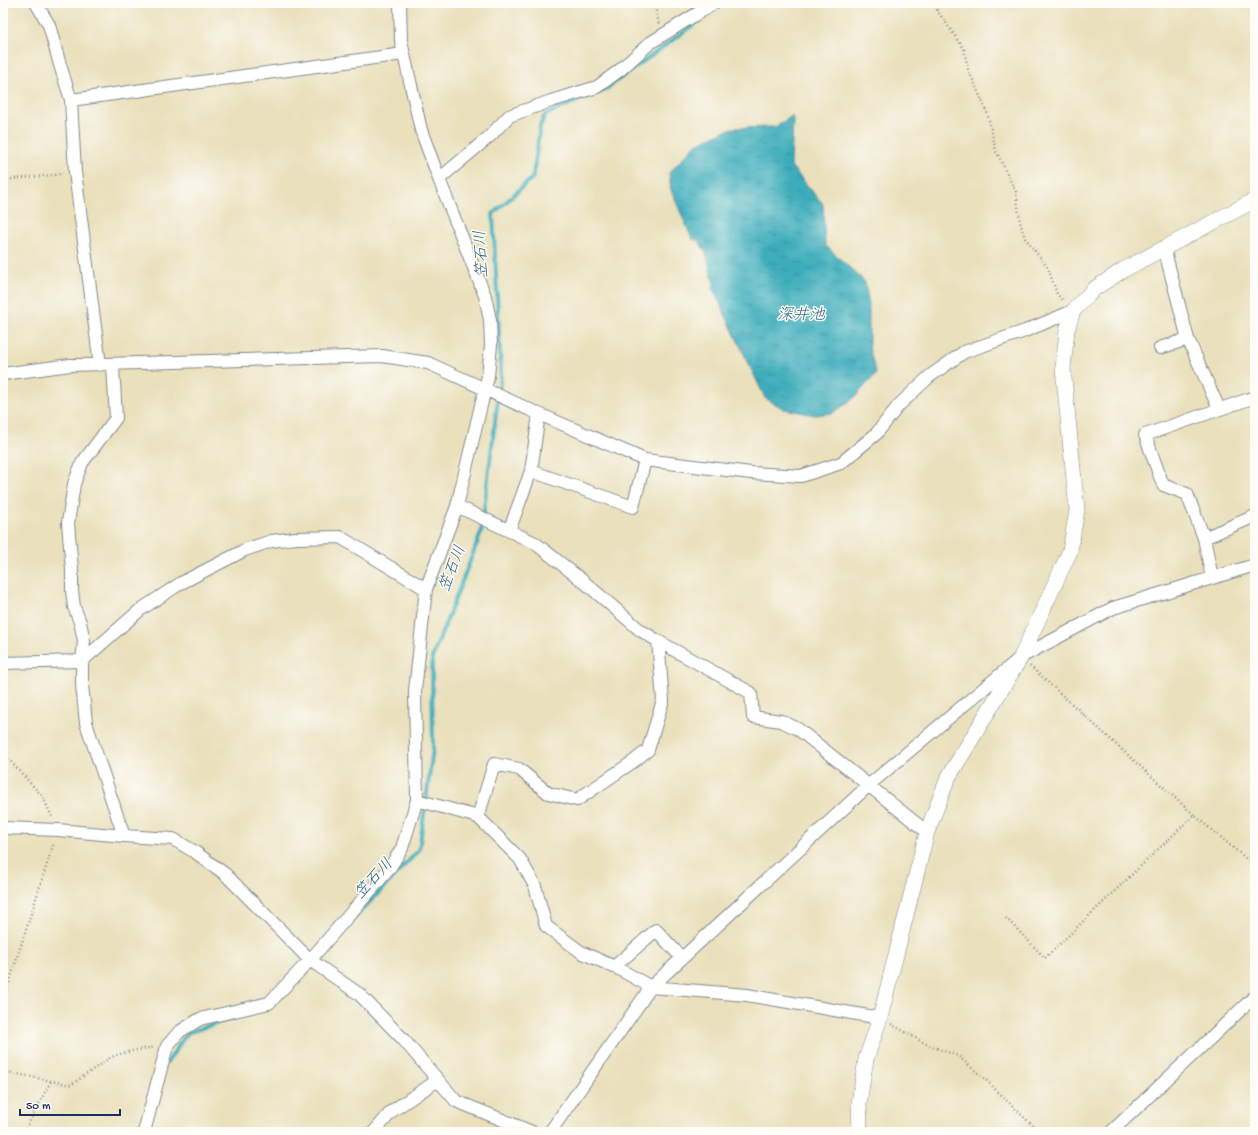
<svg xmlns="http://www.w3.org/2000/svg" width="1258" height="1135" viewBox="0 0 1258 1135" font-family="'Gochi Hand','Klee One',sans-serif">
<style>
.water{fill:url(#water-ripples);stroke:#2c6e8c}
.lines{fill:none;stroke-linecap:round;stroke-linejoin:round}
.stream{stroke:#3eadbb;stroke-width:4}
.minor-casing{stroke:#82888d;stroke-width:14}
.tertiary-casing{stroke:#82888d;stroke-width:16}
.path{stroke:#82888d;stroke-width:2.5;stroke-dasharray:1 3;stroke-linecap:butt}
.minor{stroke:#fff;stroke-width:12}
.tertiary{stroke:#fff;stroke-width:15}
.labels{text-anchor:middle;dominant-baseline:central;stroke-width:3;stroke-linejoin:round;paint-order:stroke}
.water-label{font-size:16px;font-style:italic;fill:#296183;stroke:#fdfcf7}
</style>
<defs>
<pattern id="water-ripples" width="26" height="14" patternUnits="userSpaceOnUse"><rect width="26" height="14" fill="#3eadbb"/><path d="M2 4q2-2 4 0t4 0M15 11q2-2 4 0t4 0" fill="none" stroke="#338d9b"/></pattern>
</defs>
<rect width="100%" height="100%" fill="#fdfcf7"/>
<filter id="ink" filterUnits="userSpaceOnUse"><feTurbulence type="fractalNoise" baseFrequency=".025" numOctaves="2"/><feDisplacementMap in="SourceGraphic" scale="8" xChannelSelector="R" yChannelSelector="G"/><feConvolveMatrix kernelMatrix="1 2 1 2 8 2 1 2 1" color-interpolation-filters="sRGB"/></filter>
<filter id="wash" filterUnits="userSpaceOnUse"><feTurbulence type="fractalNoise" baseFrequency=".012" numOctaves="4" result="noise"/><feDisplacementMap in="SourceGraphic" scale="16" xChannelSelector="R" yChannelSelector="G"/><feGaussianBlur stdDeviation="0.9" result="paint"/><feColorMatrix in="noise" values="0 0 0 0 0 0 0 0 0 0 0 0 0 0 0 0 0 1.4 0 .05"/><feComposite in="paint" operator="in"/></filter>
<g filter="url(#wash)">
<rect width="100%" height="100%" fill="#eae0bc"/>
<path class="water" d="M792,116L793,120L791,166L823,204L825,245L865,282L869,304V347L876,374L854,398L833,413L815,415L784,409L765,398L713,289L714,284L706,253L698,240L692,239L671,190L669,173L696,144L732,128L775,127Z"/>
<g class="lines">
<path class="stream" d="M346,927L419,850L433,749L432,658L481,533L501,375L493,214L533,177L540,126L545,115L606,89L723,3
M167,1063L187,1033L238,1016"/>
</g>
</g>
<g filter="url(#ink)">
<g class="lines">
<g class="minor-casing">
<path id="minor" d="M36,3L49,25L60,65L71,100L75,172L100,365
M71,100L403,54
M439,179L490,136L509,116L551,101L597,87L620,70L650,43L714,3
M1164,248L1188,339L1219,409
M1160,348L1188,339
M3,374L70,365L382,356L428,363L539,414L645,460L751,473L801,476L841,463L876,434L899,405L930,376L964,352L1025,331L1073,311
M531,471L633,507L645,460
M457,506L535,543L583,581L640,630L658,641L751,693L753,717L781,721L798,729L927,832
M509,531L531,471L539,414
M1204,538L1255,516
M1212,578L1204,538L1187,494L1163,485L1145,435L1255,397
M82,661L140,610L181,583L245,550L271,541L296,538L340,537L426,589
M82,661L84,641L80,622L74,607L72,590V569L68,523L74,484L82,463L116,418L113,365
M3,663L82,661V685L86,723L124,836
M417,800L478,817L520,859L535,886L546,926L581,952L619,969L651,987L747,995L880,1018
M478,817L494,764L519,769L548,793L577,800L634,761L648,750L663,700L658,641
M3,828L58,830L124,836L173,839L195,852L225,874L310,960L359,994L402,1038L456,1101L532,1132
M614,967L656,930L682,958
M144,1132L167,1046L179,1032L200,1019L269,1003L310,960L389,869L402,848L417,800L415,691L426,589L457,506L488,376L491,345L490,320L485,296L439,179L421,130L401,41L400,3
M374,1132L392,1111L438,1080
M550,1132L651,987L869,785L1021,657L1113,608L1255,565
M1111,1132L1253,998L1255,999"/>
</g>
<g class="tertiary-casing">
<path id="tertiary" d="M860,1132L859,1103L866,1059L880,1018L927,832L948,778L1021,657L1070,551L1077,510L1063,368L1067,330L1073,311L1094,289L1123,270L1255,200"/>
</g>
<path class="path" d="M654,3L659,24
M932,3L964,49L968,69L987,112L996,151L1016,192L1020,222L1025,238L1048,268L1057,294L1064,301
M3,4L11,3
M3,180L63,174
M1030,666L1194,815L1255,866
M3,753L43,797L53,819
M1006,918L1045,958L1194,815
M3,1002L54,842
M891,1024L928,1045L958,1056L985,1079L1039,1132
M3,1071L71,1085L111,1057L126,1052L155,1047
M3,1124L6,1132
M24,1132L51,1081"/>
<use href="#minor" class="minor"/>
<use href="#tertiary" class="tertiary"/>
</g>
</g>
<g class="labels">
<g class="water-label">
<text transform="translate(483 254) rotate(-93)">笠石川</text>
<text x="801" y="316">深井池</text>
<text transform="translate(454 569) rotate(-69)">笠石川</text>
<text transform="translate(375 880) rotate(-47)">笠石川</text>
</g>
</g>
<rect width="1258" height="1135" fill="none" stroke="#fdfcf7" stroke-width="16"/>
<path d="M20 1109v6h100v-6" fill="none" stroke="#1b2f5e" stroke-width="2"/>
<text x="26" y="1109" font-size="12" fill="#1b2f5e" stroke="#fdfcf7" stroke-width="3" paint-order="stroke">50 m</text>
</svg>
